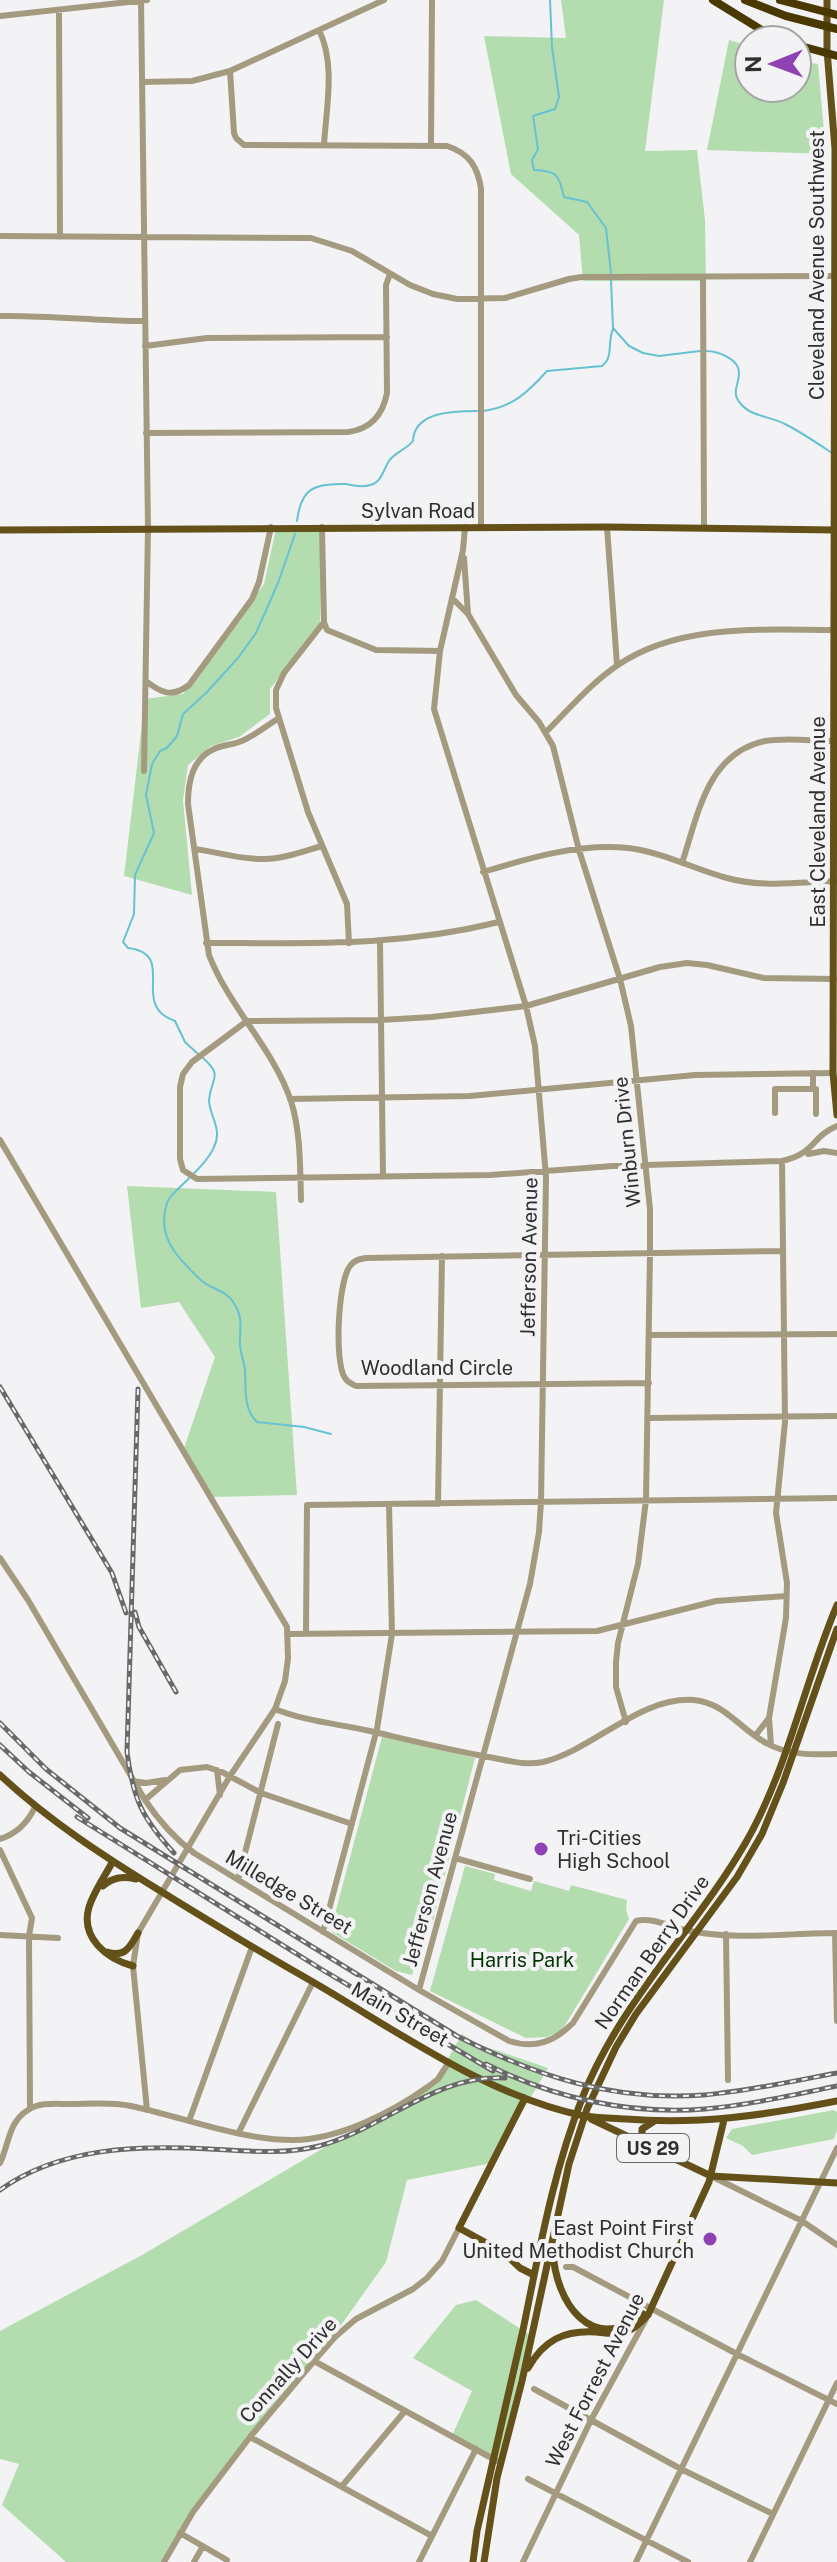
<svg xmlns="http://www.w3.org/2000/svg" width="837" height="2562" viewBox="0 0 837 2562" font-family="'Public Sans',sans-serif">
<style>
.green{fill:#b3ddae}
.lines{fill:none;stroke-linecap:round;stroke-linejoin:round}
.stream{stroke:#66c2d2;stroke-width:2}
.minor{stroke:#a49a7f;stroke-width:6}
.major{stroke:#635119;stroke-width:7}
.highway{stroke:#493900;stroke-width:8}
.rail-casing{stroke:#696969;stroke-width:5}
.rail{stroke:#f3f3f5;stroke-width:2;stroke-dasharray:6;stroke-linecap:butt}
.poi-dot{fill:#8e42b3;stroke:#f3f3f5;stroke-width:3}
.labels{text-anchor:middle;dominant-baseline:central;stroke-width:8;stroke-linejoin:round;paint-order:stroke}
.shield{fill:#f3f3f5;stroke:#6a6a6a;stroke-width:2}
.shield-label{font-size:18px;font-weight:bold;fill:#2f2f2f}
.street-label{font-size:20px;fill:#2f2f2f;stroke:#f3f3f5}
.poi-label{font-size:20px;fill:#2f2f2f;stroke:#f3f3f5;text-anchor:start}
.park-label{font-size:20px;fill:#013400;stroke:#f3f3f5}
</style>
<rect width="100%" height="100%" fill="#f3f3f5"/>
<path class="green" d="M561,0H664L645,151L697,150L705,220L706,281H583L579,235L511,174L484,36L566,38Z
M729,40L749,46V88H797V61L818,64L826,154L707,150Z
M276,529H322L320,624L270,689V714L239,737L211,746L188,765L183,800L192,895L124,876L145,699L183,694L264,584Z
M127,1186L276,1192L297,1495L212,1497L182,1454L215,1357L179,1302L141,1308Z
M382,1737L475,1758L433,1921L427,1923L412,1975L396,1971L333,1933L331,1929Z
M465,1866L495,1874L494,1880L531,1891L534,1881L569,1891L571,1885L627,1900L626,1910L629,1919L567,2022L562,2030L547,2037L526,2038L430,1991Z
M462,2034L478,2044L548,2068L492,2163L407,2180L386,2262L314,2363L197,2506L165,2562H66L2,2505L19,2464L0,2459V2331L142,2255L434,2083Z
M834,2110L837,2112V2130L834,2139L752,2155L743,2146L726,2138L732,2129Z
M476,2300L530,2335L498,2462L451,2438L472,2391L413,2358L456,2305Z"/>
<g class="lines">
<path class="stream" d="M550,0L552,47L559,97L555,109L533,116L538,149L532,160L534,170C558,171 558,174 564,197L587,202L606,228L611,273
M611,280L613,328L629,346L643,353L659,356L700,351
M706,351C718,351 740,359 739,374C739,384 731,392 740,403C751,417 770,416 785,424C801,432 817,443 832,453
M483,411C513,407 528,392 547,371L602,366C614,357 607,342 613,329
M297,521C301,489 313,483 345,484C353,485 362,488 370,485C382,482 383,470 389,461C394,453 407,449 413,441C414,411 455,411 477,411
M198,1054L185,1042L175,1021C128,1005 179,954 128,948L123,942L134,914L135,875L154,833L146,795L152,764L160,751L167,748L177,736L183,714L206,693L238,658L256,633L278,583L295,534
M203,1058C224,1077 211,1077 209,1100C209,1113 218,1123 217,1136C216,1155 192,1175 178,1189C174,1193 169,1197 167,1203C159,1228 168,1246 184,1263C192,1271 197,1278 206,1284C218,1291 228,1292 235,1305C244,1319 239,1331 240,1346C241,1354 244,1362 245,1370C246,1388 243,1409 257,1422L304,1427L331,1434"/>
<path class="minor" d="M141,1L148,528L144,771
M59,11L60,237
M0,16L147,0
M319,30C336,64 326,109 324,145
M230,71L234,133L236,138L244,145L447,146C469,153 478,167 481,189V527
M142,82L192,81L230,71L384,0
M431,145L432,0
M0,236L311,238L352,251L410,285L433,294L457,299L505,298L569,279L582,277L836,276
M703,277L704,528
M0,316C48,315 96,321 145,321
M145,346L207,338L387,337
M146,433L348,432C371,429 383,414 387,393L386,285L390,274
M322,527L324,622L284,673L276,690V708L308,812L347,904L349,943
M607,527L617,665
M464,558L468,614
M452,598L468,614L516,695L539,722L553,746L579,850L620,979L631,1026L650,1209V1253L646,1500L638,1564L618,1643L616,1662V1687L626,1722
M324,622L327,630L376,650L440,651
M146,681C161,693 172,698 189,685L252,599L259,582L271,527
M279,718C266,726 253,737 239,742C231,745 222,745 214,749C192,759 188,782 188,804L209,955C229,1007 273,1048 291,1101C301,1133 300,1168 301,1200
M546,732C569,709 591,683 618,665C680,623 763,630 834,630
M195,849C218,852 241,860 265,859C284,859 304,851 322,846
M682,863C698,815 707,753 765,741C787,737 812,741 834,741
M483,872C529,858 579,843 628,848C662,852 694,869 727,878C763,888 801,882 837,881
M380,942L383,1176
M206,943C309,943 398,947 499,922
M834,979L764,978L707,965L687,963L660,967L526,1006L432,1017L381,1020L247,1021L192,1062L183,1074L180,1087V1159L183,1170L197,1179L490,1175L613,1166L782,1161C815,1154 812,1136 837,1126
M813,1089H816V1114
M290,1099L470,1096L695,1075L833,1073
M775,1113V1089H813V1073
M0,1140L287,1627L288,1658L285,1681L275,1709L230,1776L138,1933L133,1966L147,2110
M808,1154L824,1151L837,1153
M649,1335L837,1334
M649,1383L356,1386C351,1383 348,1383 345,1378C334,1363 338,1281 350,1266C354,1260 360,1259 366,1258L783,1251
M648,1418L837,1416
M438,1504L442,1256
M0,1558L28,1600L145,1800C159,1821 174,1838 194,1853L419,1990L509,2041C535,2049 554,2042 573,2023L636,1921C652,1917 669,1926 685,1930C733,1941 788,1933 837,1933
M287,1634L597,1631L716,1601L786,1596
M306,1634L307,1505L837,1498
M275,1709C304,1721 339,1724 370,1731C409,1740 449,1750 489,1757C507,1760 524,1766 543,1762C593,1750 640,1696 694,1700C725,1703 740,1729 766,1743C787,1755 813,1755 837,1754
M769,1718L771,1745
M755,1736L769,1718L786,1618L787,1583L776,1513L785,1422L782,1161
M217,1770L220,1795
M133,1781L146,1783L165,1780
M145,1800L180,1770L207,1767L222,1772L261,1793L352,1824
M0,1839C16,1834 28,1822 35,1807
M0,1850L32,1918L29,1936L30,2108
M455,1858L530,1879
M238,1880L278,1724
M323,1932L377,1729L392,1634L389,1504
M835,1933L837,2021
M726,1934L728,2080
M0,1935L58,1938
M419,1990L530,1584L539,1532L541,1502L546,1177L535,1046L526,1006L434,709L440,651L463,550L465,527
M189,2121L252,1947
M239,2132L313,1982
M0,2163C9,2145 8,2122 28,2110C40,2102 55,2104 70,2104C90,2104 111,2102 131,2106C183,2117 240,2140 293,2140C338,2140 393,2112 429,2086L438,2079L449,2062
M715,2178L802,2221L837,2245
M566,2267H573L737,2354L837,2404
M314,2361L497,2461
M534,2389L681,2469L773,2514
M250,2437L432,2536
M528,2479L688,2562
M342,2486L405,2411
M180,2533L227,2560
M164,2562L193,2512L250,2437L314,2361L335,2337L356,2319L413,2289L427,2278L442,2261L459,2228
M194,2562L203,2546
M419,2562L476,2449
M523,2562L591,2420L646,2319
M636,2562L837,2148
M750,2562L837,2383"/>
<path class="major" d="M827,0V50L835,149L833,1073L837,1115
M0,530L607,527L835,530
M0,1775C49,1821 105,1857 162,1892C212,1923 262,1953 313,1982C399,2032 485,2095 584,2116C598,2118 613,2118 626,2119C699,2125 766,2115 837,2101
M113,1861C105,1876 94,1891 89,1907C80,1938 107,1959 133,1966
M103,1886C113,1877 123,1876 136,1879
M107,1952C125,1958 130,1947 138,1933
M525,2098L459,2228L503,2252L520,2268L534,2275
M591,2119L711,2176L837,2183
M644,2143L642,2139V2129L653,2122
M553,2251C555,2302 592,2356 643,2314
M528,2368C544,2340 564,2330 596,2332C607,2333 618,2335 628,2331C636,2328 642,2321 648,2315L709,2182L724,2120
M473,2562L477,2531C492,2464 508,2397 523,2330C539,2252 553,2171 583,2096C621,2001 695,1930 746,1842C788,1769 804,1683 837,1605
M484,2562L497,2478L522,2381L569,2164L587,2109L616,2047L636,2014L737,1877L762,1834L783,1783L837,1629"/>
<path class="highway" d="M713,0L765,32L785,40
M745,0L786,16L837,29
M780,0L837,15
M797,45L837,56"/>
<g class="rail-casing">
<path id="rail" d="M0,1387L112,1573L126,1613
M138,1389L127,1752C133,1799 142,1818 174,1853
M135,1612L139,1627L176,1692
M0,1723L46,1769L120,1828L457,2036C536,2076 614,2102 704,2095C749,2091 793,2081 837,2073
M0,1745L29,1772L88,1818
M77,1817L321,1969L493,2071
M486,2064C553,2098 630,2115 705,2109C749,2105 793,2095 837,2086
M0,2190C60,2147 139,2145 210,2149C246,2151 283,2155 319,2146C383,2129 436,2074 505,2078"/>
</g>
<use href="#rail" class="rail"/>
</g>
<g class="poi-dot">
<circle cx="541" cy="1849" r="8"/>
<circle cx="710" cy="2239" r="8"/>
</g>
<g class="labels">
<rect class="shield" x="617" y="2134" width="72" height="28" rx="6"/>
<g class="shield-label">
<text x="653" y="2148">US 29</text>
</g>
<g class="street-label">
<text transform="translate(817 265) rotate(-90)">Cleveland Avenue Southwest</text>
<text x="418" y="511">Sylvan Road</text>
<text transform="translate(818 822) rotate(-90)">East Cleveland Avenue</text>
<text transform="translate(627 1142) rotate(-96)">Winburn Drive</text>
<text transform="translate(529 1257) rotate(-89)">Jefferson Avenue</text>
<text x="437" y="1368">Woodland Circle</text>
<text transform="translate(430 1889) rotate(-75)">Jefferson Avenue</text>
<text transform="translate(289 1892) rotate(31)">Milledge Street</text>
<text transform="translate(652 1952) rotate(-55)">Norman Berry Drive</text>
<text transform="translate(400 2014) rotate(30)">Main Street</text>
<text transform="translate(288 2370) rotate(-48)">Connally Drive</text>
<text transform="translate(595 2380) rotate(-63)">West Forrest Avenue</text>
</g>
<g class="poi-label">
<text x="557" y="1838">Tri-Cities<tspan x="557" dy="23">High School</tspan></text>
<text x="694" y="2228" text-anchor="end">East Point First<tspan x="694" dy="23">United Methodist Church</tspan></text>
</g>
<g class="park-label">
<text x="522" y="1960">Harris Park</text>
</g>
</g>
<g transform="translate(773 64) rotate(269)"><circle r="38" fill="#f3f3f5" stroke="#a5a5a6" stroke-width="2"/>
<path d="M0-6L14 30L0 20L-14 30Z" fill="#8e42b3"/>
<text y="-12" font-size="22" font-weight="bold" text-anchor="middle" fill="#2f2f2f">N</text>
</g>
</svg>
